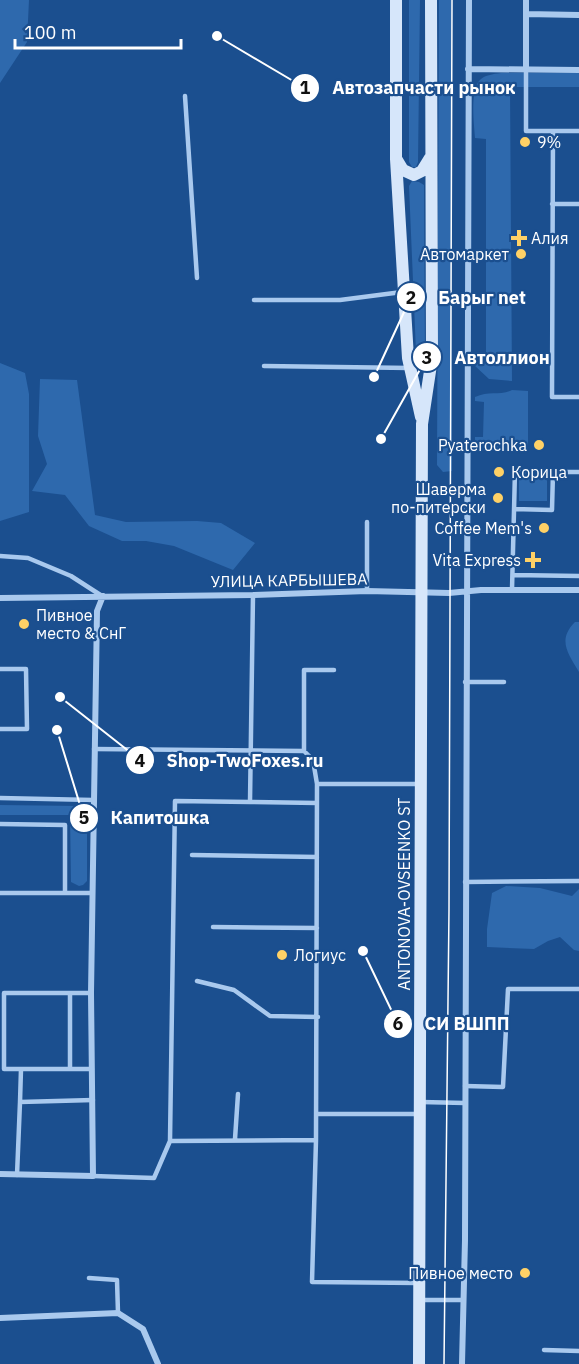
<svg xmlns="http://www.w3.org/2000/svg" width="579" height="1364" viewBox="0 0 579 1364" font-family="'IBM Plex Sans',sans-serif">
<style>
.green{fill:#2e69ad}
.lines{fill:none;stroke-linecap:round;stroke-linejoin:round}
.lane{stroke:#a9c9ee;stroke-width:4.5}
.street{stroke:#a9c9ee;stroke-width:6}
.secondary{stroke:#d6e6fa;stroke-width:12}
.tram{stroke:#fff;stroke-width:1.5}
.poi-dot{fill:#ffd166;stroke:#1b4f8f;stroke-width:2}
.labels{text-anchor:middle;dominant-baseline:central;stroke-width:4.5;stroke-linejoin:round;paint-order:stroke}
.poi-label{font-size:16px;fill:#fff;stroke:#1b4f8f;text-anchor:end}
.street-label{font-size:16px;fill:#fff;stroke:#1b4f8f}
.leader{fill:none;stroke:#fff;stroke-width:2}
.callout-dot{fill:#fff;stroke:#1b4f8f;stroke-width:2}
.mark-label{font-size:18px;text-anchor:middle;font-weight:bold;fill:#111}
.callout-label{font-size:18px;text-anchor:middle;font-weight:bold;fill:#fff;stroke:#1b4f8f;stroke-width:4.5;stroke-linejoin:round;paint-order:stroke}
</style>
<rect width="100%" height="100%" fill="#1b4f8f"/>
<path class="green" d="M0,0H29L27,42L0,83Z
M409,0H420L418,162L416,167H412L409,162Z
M439,0H451L452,471L443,472L437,465Z
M501,73H579V87H510L512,381L489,379L474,365V354L486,353V139L475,138C474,124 470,92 479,81C484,75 493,74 501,73Z
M412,181L419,182L424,185L425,359L423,363L419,362L416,352L409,186Z
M0,363L25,373L29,394V512L0,521Z
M40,379L77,380L95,515L126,522L197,521L221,523L255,543L233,570L174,546L146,541H122L89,526L65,495L32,491L47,464L38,436Z
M512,390L528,391V446L516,450H475V437H483L484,402L475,401V397C489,390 500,396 512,390Z
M519,476H547V501H519Z
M575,622H579V672C568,653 557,640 575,622Z
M0,805L78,806L87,813V881L83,885L79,886L71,882L70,815H0Z
M506,886L540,888L572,896L579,889V951L574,950L560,937L548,941L534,949L487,947V929L492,893Z"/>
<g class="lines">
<path class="lane" d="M526,70V131H579
M185,96L197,278
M553,131L552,397H579
M552,204H579
M254,300H340L402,292
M264,366L410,368
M553,472H579
M367,522V591
M0,556L28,558L71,576L102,596
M513,575L579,576
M512,590L515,471L553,472L552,510L514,509
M0,669H26L27,729H0
M465,682H504
M94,749L304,751L313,760L317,784
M304,751V670H334
M0,798L93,800
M250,802L317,803
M0,824L65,825V893
M192,855L317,857
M465,882L579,881
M0,893H92
M213,927L317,928
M197,981L234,990L270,1016L318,1017
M91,993H4V1069H92
M70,1069V993
M465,1086L503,1087L508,989H579
M20,1102L21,1069
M421,1102L465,1103
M317,1114H418
M235,1139L238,1094
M316,1140L312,1282L419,1283
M170,1141L175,801L250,802L253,595
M17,1175L20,1102L93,1100
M93,1176L154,1178L170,1141L316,1140L317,784H421
M89,1278L117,1280L118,1313
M419,1300H463
M544,1350L579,1351"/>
<path class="street" d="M526,0V70
M526,14L579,15
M468,69L579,70
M0,598L253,595L367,591L449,593L481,590H579
M0,1174L93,1176L91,993L97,611L103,596
M0,1318L118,1313L143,1329L158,1364
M462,1364L465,1240L469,0"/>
<path class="secondary" d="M396,0V159L408,358L421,417
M397,160L403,170L414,175L422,171L430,158
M419,1364L422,424L432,358L431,0"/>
<path class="tram" d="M444,1364L449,910L452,0"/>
</g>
<g class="poi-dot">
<circle cx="525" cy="142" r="6"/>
<path d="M516 229h6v6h6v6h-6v6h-6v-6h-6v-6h6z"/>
<circle cx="521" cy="254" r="6"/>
<circle cx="539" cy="445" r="6"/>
<circle cx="499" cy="472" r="6"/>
<circle cx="498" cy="498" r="6"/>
<circle cx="544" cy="528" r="6"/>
<path d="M530 551h6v6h6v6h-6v6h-6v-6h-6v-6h6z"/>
<circle cx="24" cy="624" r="6"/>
<circle cx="282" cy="955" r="6"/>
<circle cx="525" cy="1273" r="6"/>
</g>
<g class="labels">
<g class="poi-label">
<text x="537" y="142" text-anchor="start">9%</text>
<text x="531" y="238" text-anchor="start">Алия</text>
<text x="509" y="254">Автомаркет</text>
<text x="527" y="445">Pyaterochka</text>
<text x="511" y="472" text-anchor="start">Корица</text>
<text x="486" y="489">Шаверма<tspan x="486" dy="18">по-питерски</tspan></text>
<text x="532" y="528">Coffee Mem's</text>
<text x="521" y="560">Vita Express</text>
<text x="36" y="615" text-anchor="start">Пивное<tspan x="36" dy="18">место &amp; СнГ</tspan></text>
<text x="294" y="955" text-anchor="start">Логиус</text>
<text x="513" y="1273">Пивное место</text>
</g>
<g class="street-label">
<text transform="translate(289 580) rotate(-1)">УЛИЦА КАРБЫШЕВА</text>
<text transform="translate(404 894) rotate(-90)">ANTONOVA-OVSEENKO ST</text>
</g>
</g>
<path class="leader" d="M217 36L305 88M374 377L411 297M381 439L427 357M60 697L140 760M57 730L84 818M363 951L398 1024"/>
<g class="callout-dot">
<circle cx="217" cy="36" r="6"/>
<circle cx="374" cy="377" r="6"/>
<circle cx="381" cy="439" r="6"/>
<circle cx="60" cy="697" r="6"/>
<circle cx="57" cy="730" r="6"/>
<circle cx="363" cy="951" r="6"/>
<circle cx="305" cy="88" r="15"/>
<circle cx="411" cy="297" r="15"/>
<circle cx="427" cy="357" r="15"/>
<circle cx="140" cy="760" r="15"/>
<circle cx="84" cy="818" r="15"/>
<circle cx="398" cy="1024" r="15"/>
</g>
<g class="mark-label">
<text x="305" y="94">1</text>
<text x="411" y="304">2</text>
<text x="427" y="364">3</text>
<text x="140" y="767">4</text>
<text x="84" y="824">5</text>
<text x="398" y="1030">6</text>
</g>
<g class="callout-label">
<text x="424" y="94">Автозапчасти рынок</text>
<text x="482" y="304">Барыг net</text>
<text x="502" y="364">Автоллион</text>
<text x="245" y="767">Shop-TwoFoxes.ru</text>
<text x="160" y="824">Капитошка</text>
<text x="467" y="1030">СИ ВШПП</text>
</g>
<path d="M15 39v9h166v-9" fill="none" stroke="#ffffff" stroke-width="3"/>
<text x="24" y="39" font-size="18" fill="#ffffff" stroke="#1b4f8f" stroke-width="4.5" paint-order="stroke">100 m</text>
</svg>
